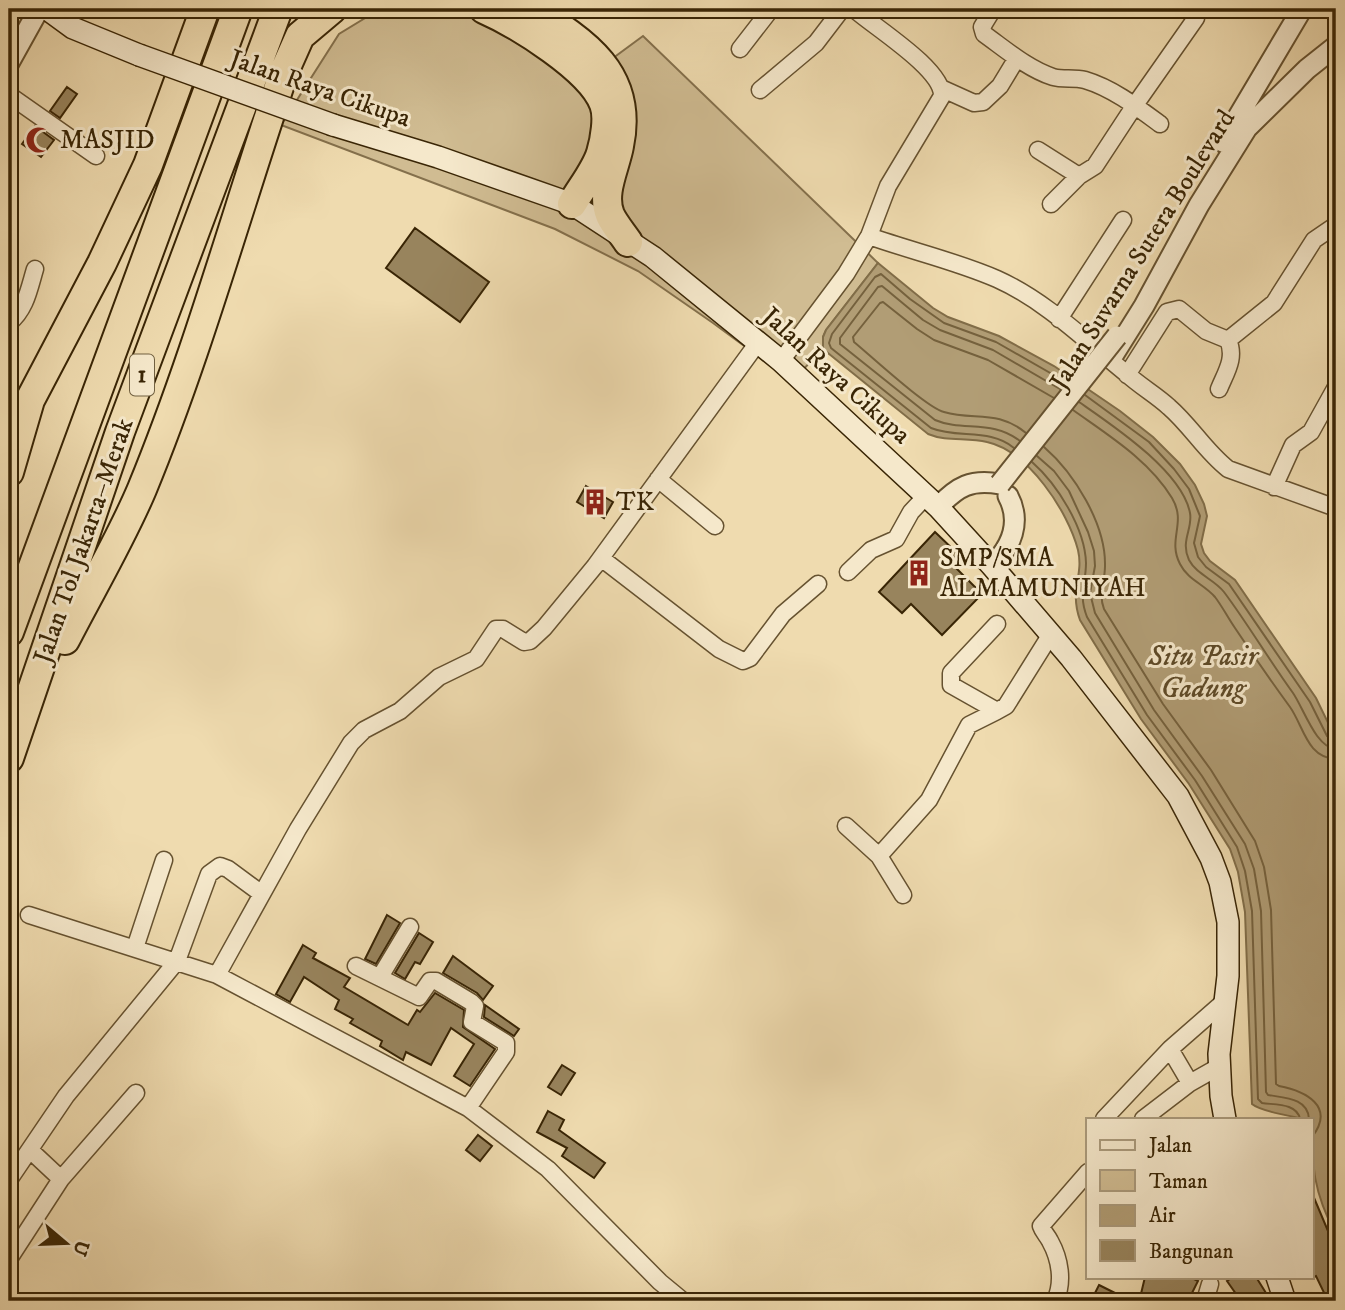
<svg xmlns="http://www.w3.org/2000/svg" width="1345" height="1310" viewBox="0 0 1345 1310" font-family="'IM FELL DW Pica',serif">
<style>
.green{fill:#d0bc92;stroke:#84704c;stroke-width:2}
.water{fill:#b19d75;stroke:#816d48;stroke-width:2}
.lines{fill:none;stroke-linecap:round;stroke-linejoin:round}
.shore{stroke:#75613d;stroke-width:2}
.building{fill:#98845d;stroke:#392505;stroke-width:2}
.minor-casing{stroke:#665230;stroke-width:19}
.tertiary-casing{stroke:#665230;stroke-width:23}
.secondary-casing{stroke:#392505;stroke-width:24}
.motorway-casing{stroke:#392505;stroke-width:32}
.minor{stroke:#f5e8cb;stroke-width:16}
.tertiary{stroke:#f5e8cb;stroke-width:19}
.secondary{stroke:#f5e8cb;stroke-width:21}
.motorway{stroke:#efdbaf;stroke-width:28}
.tertiary-bridge-casing{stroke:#665230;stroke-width:23;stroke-linecap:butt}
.secondary-bridge-casing{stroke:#392505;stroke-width:24;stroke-linecap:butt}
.tertiary-bridge{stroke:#f5e8cb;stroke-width:19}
.secondary-bridge{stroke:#f5e8cb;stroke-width:21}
.labels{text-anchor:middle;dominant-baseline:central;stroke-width:6;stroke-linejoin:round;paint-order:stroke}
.shield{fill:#f5e8cb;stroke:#716040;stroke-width:2}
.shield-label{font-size:24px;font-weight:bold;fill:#392505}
.street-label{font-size:26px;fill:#392505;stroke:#f5e8cb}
.poi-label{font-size:26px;fill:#392505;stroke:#f5e8cb;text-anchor:start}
.water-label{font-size:28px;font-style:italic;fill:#5d4927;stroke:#f5e8cb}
</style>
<rect width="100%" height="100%" fill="#efdbaf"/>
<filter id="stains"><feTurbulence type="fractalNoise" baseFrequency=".00286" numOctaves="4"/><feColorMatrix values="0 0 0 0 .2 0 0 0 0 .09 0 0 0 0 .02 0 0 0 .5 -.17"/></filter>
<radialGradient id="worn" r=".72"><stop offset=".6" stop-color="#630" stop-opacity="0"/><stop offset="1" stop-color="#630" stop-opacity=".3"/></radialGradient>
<path class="green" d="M380,9H469L590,75L643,36L878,263L826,330L823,337V349L792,381L713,323L638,271L555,229L281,125L339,34Z"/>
<path class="water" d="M878,263L933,308L948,317L999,336L1054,366L1120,411L1153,437L1180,464L1195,485L1204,504L1207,516L1201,544L1204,553L1210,561L1235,580L1316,698L1336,739V1235C1313,1191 1312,1168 1312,1119C1301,1119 1260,1111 1252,1104L1245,912L1238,872L1230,849L1189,784L1141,719L1080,620C1069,589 1084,576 1078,550C1068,511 1028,451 987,442C967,437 947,442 928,434L823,349V337L826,330Z"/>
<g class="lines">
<path class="shore" d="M1085,395L1149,442L1174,469L1189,489L1200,516L1194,543L1198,557L1206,567L1229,584L1310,702L1327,736L1336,740
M1079,402C1112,425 1182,471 1190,513C1193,529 1180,541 1189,560C1197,575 1214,579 1224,592C1248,624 1269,660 1293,693C1304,709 1316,748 1336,749
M1073,410C1108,435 1149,460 1172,498C1187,523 1167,539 1180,564C1188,580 1204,584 1215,597C1222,606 1228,618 1235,628C1253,655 1271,681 1290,707C1304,727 1307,758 1336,759
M1026,433C997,409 974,421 944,412C927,408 871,356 854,342L853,337L880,303L883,302L917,329L934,340L988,360L1054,398
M1020,441C992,419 963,432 935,420L840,344V338L878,287L882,286L923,320L940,330L993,350L1060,389
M1044,447C1074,473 1106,524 1105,566C1105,582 1098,593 1104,609L1163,704L1211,770L1255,841L1264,867L1271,910L1276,1084L1279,1086C1305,1091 1336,1106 1312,1137
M1014,448C990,428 958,439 931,428L831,348L829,343L832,334L875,277L881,274L910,299L944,323L996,342L1066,382
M1037,456L1054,471L1069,491L1088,532L1094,551L1095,566L1090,593L1095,613L1154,710L1202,776L1245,844L1254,869L1261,911L1266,1092L1268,1095C1285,1098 1308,1098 1309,1119
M1032,462C1057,484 1085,528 1086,563C1086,584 1078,594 1087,617L1147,715L1195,780L1237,847L1245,871L1252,911L1258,1099L1262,1103C1275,1105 1297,1103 1300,1119"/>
</g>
<path class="building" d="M67,87L77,94L60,118L50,111Z
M35,126L54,140L41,157L22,144Z
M415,228L489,282L460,322L386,268Z
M586,486L613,502L604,518L577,502Z
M935,532L958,554L950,562L982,594L942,635L911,604L902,613L879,592Z
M387,915L400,923L376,964L365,959Z
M419,933L433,942L420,964L415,962L405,979L395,973Z
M303,945L316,953L313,958L350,978L344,987L408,1025L417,1010L420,1012L435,993L464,1010L463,1027L495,1049L470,1086L454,1076L474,1044L451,1028L431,1065L406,1052L403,1060L380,1046L382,1041L350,1023L353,1019L335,1009L339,1000L304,977L290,1002L276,994Z
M453,956L493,986L483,1000L477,993L443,973Z
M485,1005L519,1029L514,1036L484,1017Z
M562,1065L575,1073L561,1095L548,1087Z
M548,1111L564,1120L559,1130L605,1163L594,1178L562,1156L567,1148L537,1132Z
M478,1135L492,1146L480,1161L466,1150Z
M1312,1193L1336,1250V1301H1328L1316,1276L1312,1278Z
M1145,1277H1190L1198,1281L1188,1301H1157L1140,1298Z
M1233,1277H1256L1271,1301H1241L1227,1281Z
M1099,1285L1131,1301H1091Z"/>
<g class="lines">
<g class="minor-casing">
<path id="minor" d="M993,9L982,27L984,34C1005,49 1028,69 1053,77C1063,80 1074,77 1085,80C1112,88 1137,107 1160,124
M740,49L771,9
M943,89L974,103L983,102L1000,86L1017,58
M760,90L816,43L842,9
M9,95L96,156
M1038,150L1079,176
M1051,204L1079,176L1095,166L1135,105L1196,18
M869,236C911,251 956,261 997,279C1046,301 1086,341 1127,374C1140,386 1156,395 1169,407C1191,426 1205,451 1228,469L1336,508
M1059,319L1123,220
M9,323C26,309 29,289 35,269
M781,361L846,274L869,236L888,186L942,96C943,69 874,27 854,9
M1127,375L1167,312L1179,309L1206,331L1228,340L1274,303L1314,240L1336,225
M1219,389C1226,372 1236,358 1228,340
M658,479L715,526
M1274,487L1293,445L1311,432L1336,387
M601,558L719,649L743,661L750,658L783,614L818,584
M848,572L871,550L896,539L911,512L926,496
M997,624L951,673V685L997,711L1006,706L1051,634
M846,826L879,856
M903,895L879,856L929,800L969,725L997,711
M29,915L217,975L468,1108L548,1169L660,1282L683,1301
M135,948L164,860
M356,966L419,997L430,981H436L471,1002L475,1006L472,1022L506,1043V1052L468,1108
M217,975L298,829L351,743L364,730L400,711L439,677L476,659L496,629H503L524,642L530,641L544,628L595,566L759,341
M380,977L410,927
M1170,1049L1226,1000
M1104,1119L1170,1049L1190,1083
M1143,1119L1190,1083L1220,1066
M61,1179L136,1093
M9,1180L66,1096L177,961L209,874L220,866L228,869L262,894
M9,1259L61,1179L30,1150
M1055,1301C1064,1282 1060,1259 1050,1241C1047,1235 1043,1232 1041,1226L1088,1172
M1205,1301L1210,1284"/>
</g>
<g class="tertiary-casing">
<path id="tertiary" d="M9,63L39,9
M1223,142L1302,9
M1114,354L1144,306L1199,205L1247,128L1307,69L1336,46
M938,507C958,486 971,479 1000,484
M992,566C1011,547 1022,522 1008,496"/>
</g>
<g class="secondary-casing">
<path id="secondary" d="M47,9L73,28L139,55
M333,125L438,157L572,204L653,257L781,361L938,507L992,566L1071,658L1178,796L1211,858L1220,882L1228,922V976L1219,1054L1221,1096L1225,1119
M1277,1277L1285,1301"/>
</g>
<g class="motorway-casing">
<path id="motorway" d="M484,9C518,24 591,69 604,104C609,116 605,140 601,153C596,170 581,188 572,204
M531,9C585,42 634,74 619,146C615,168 601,193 610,215C614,224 622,233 628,242
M9,472L30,400L102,263L148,165L205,9
M9,632L238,9
M65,640C90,591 121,539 142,489C198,353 237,210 284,72L300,36L332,9
M9,758L120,432L278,9"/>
</g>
<use href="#minor" class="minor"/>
<use href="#tertiary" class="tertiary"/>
<use href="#secondary" class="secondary"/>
<use href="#motorway" class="motorway"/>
<g class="tertiary-bridge-casing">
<path id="tertiary-bridge" d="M1000,484L1117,336"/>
</g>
<g class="secondary-bridge-casing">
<path id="secondary-bridge" d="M139,55L333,125"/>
</g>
<use href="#tertiary-bridge" class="tertiary-bridge"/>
<use href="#secondary-bridge" class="secondary-bridge"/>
</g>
<defs>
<g id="mosque-bare" transform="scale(2.1)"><path d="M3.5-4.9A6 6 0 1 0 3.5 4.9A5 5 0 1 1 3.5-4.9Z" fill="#8f2418" stroke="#f5e8cb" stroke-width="2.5" paint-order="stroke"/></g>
<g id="building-bare" transform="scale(2.1)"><path d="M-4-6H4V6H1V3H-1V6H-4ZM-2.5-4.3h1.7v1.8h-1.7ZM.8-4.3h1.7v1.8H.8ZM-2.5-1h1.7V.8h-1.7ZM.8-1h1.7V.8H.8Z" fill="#8f2418" stroke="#f5e8cb" stroke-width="2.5" paint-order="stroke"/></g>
</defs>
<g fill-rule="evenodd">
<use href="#mosque-bare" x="39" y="140"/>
<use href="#building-bare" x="595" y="502"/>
<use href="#building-bare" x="919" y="573"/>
</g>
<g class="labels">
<rect class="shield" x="130" y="354.5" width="24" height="41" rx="5"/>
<g class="shield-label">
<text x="142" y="375">1</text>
</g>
<g class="street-label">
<text transform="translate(320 89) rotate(19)">Jalan Raya Cikupa</text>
<text transform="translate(1143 250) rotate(-58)">Jalan Suvarna Sutera Boulevard</text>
<text transform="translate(836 376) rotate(42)">Jalan Raya Cikupa</text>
<text transform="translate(84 541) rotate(-71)">Jalan Tol Jakarta–Merak</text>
</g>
<g class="poi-label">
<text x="60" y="140">MASJID</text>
<text x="616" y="502">TK</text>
<text x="940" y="558">SMP/SMA<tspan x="940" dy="30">ALMAMUNIYAH</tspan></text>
</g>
<g class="water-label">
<text x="1203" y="656">Situ Pasir<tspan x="1203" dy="32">Gadung</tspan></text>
</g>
</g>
<rect width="1345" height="1310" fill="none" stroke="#efdbaf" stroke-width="35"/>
<rect x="10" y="10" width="1324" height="1289" fill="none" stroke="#392505" stroke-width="3.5"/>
<rect x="18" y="18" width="1310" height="1275" fill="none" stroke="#392505" stroke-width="2"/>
<rect x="1086" y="1118" width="228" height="161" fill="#f5e8cb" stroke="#aa9a7c" stroke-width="2"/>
<rect x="1100" y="1140" width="35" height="10" fill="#f5e8cb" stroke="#aa9a7c" stroke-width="2"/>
<text x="1149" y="1152" font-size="21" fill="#392505">Jalan</text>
<rect x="1100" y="1170" width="35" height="21" fill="#d0bc92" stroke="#aa9a7c" stroke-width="2"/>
<text x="1149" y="1188" font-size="21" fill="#392505">Taman</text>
<rect x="1100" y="1205" width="35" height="21" fill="#b19d75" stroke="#aa9a7c" stroke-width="2"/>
<text x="1149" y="1222" font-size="21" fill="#392505">Air</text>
<rect x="1100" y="1240" width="35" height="21" fill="#98845d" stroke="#aa9a7c" stroke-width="2"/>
<text x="1149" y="1258" font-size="21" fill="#392505">Bangunan</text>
<g transform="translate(66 1243) rotate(109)" stroke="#f5e8cb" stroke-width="5" paint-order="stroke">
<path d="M0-5L12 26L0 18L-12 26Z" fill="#392505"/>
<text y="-10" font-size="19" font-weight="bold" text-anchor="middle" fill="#392505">U</text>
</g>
<rect width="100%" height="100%" filter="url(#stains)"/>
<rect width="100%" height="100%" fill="url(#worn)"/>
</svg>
